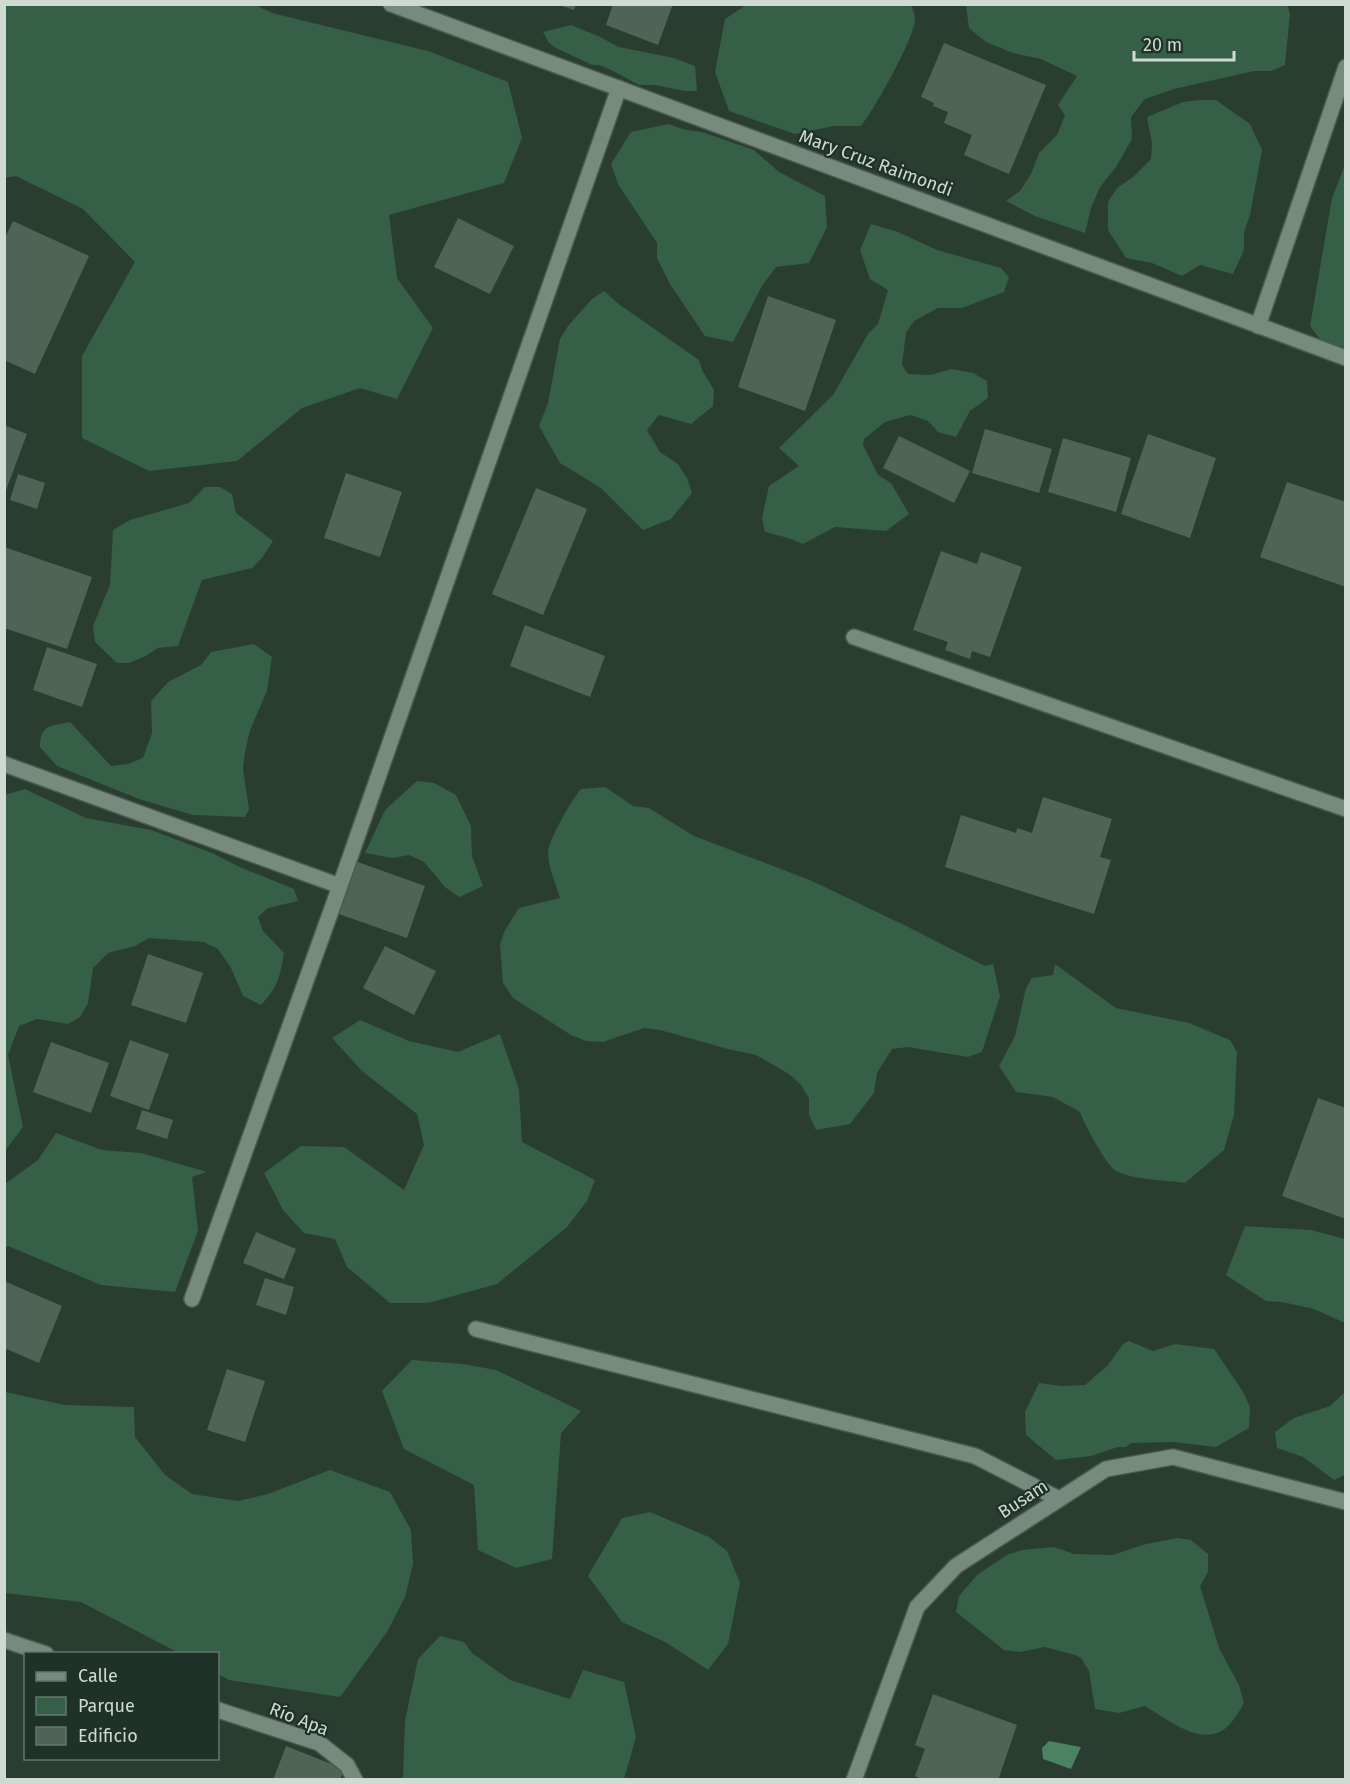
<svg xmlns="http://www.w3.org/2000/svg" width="1350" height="1784" viewBox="0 0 1350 1784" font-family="'Fira Sans',sans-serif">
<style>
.green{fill:#365f47}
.water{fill:#4b8262}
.building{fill:#4f6457}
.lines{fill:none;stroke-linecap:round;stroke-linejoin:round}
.street-casing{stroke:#4a5a50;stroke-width:18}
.street{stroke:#768b7d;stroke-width:15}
.labels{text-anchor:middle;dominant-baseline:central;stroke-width:4.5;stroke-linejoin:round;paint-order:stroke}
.street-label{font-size:18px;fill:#cfdad3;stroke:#1f3227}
</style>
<rect width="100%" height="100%" fill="#293d31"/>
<path class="green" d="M5,4L255,5L272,13L428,51L508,82L522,138L504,183L389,215L397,278L433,328L397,399L360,388L302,408L237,461L149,471L82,438V356L135,262L83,209L16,176L5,178Z
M746,5H911C912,8 915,14 915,18C916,36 874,110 861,126H834L795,134L729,111L715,72L725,19Z
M966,5H1287L1290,14L1285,65L1271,71H1254L1174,89L1145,99L1131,117L1132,139L1116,167L1100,187L1091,208L1085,233L1035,216L1006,201L1020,191L1031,174L1039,153L1057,135L1065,115L1058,105L1077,76L1041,59L1013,53L986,42L969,28Z
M571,25L598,36L619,47L674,58L695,66L697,91H685L655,85H639L611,70L599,65H592L556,48L549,43L543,32Z
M1199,100H1216L1250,124L1262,150L1250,215L1244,232V250L1233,274L1200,265L1182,276L1152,263L1126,258L1108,230V202L1117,188L1133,177L1151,159L1152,143L1147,117L1183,102Z
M668,124L686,130L702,132L754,150L779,172L825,196L827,227L809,263L776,267L762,286L733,342L705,336L670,284L657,258V243L618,184L611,164L631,132Z
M1345,165V347L1323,343L1310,326L1332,198Z
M871,224L898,232L937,250L1001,268L1009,277L1004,292L962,308H938L914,321L906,333L902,365L908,374L930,375L952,369L973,373L987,381L988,398L970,411L956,437L938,432L928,421L910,415L885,422L864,439L863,445L878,475L891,483L909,514L886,531L835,527L803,544L788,538L765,532L762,518L769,486L799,466L779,448L833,395L868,334L878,324L888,290L870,279L860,250Z
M604,291L620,305L699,360L702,370L714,390L713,406L691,424L659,415L647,430L660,452L678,464L687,478L692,493L671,519L643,530L601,488L560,463L539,426L548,403L560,339L568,326L592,299Z
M205,487H220L232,494L236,513L273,541L262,558L252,568L202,580L178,646L158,648L144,657L129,663H117L95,642L93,626L110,585L113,530L130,520L189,503Z
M254,644L272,657L267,691L250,730L245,752L243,769L249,809L245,817L193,815L139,799L57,766L40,747C40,725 50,726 70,722L111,766L128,764L143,758L152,733L151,701L168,682L201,665L211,652Z
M417,781L434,783L456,795L471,826L472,856L483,886L459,897L445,887L424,862L409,855L393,858L365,853L385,810Z
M605,787L633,806L649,808L694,836L810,880L904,925L985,966L993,964L1000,996L982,1052L968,1057L908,1047L892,1049L877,1073L874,1093L850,1124L816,1130L809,1115V1098L801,1085L789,1074L756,1055L728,1049L660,1030L644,1028L603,1042L586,1041L571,1035L513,998L503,983L500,944L505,930L519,908L560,898C556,884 548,868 548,852C549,839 572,799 581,789Z
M25,789L86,818L151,830L212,853L242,868L294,889L298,901L268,908L258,917L263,931L284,953C280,977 278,987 261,1005L243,996L231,968L218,949L203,942L149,938L135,946L108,953L93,968L88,1003L80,1017L68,1024L37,1019L19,1026L8,1055L23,1127L5,1151V795Z
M1055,964L1116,1008L1189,1023L1230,1040L1237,1052L1234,1115L1224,1150L1185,1183C1166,1180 1133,1180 1116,1171C1106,1165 1084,1124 1080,1112L1053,1097L1016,1092L999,1066L1015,1036L1026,988L1032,978L1053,975Z
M360,1020L409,1041L458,1052L500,1034L519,1089L522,1142L595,1180L587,1201L567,1227L497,1284L428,1303H390L347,1267L335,1239L304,1233L283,1210L264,1173L301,1146L344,1147L404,1190L424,1145L417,1114L362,1071L332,1038Z
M56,1133L102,1150L141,1153L207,1172L192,1177L198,1231L175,1292L101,1285L8,1246L5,1248V1184L38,1160Z
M1245,1226L1311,1230L1345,1239V1323L1314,1309L1282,1302L1266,1301L1226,1275Z
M1129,1341L1153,1351L1175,1344L1214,1349L1242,1390L1250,1407L1249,1428L1216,1447L1173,1442L1131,1443L1126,1447H1118L1091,1456L1056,1460L1026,1435L1025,1412L1039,1383L1062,1386L1085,1385L1108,1365L1123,1344Z
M412,1360L463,1364L496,1370L581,1411L561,1433L552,1559L516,1568L478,1550L474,1485L404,1449L382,1391Z
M5,1392L65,1405L134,1407L135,1437L165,1475L192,1494L238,1501L268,1494L330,1470L390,1492L411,1530L413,1564L405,1597L387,1632L340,1697L229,1680L218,1674V1654L179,1653L81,1602L5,1593Z
M1345,1392V1475L1334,1480L1303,1457L1277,1448L1275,1432L1294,1418L1330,1406Z
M650,1512L709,1537L727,1551L740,1583L728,1644L708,1670L667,1643L622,1622L588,1576L622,1518Z
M1177,1538L1191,1540L1208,1554V1572L1200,1586L1219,1648L1239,1685L1244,1703C1240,1710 1236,1717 1231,1723C1206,1752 1169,1720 1145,1706L1119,1713L1095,1709L1089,1671L1081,1658L1075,1655L1045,1647L1020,1652L1004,1650L956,1612L959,1596L978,1574L1009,1554L1022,1550L1054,1547L1074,1554L1113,1555L1142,1545Z
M440,1636L464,1642L472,1653L510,1680L570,1699L583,1670L624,1682L636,1737L624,1779H403L405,1721L418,1659Z"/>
<path class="water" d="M1049,1741L1081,1747L1071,1769L1043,1759L1042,1748Z"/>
<path class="building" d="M556,4H576L574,10Z
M613,4H673L658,45L606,25Z
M944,43L1046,85L1009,174L964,155L972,135L944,123L948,112L933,106L934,103L921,97Z
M458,218L514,246L490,294L434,267Z
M13,221L89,256L35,374L4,360V240Z
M768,296L836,320L805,411L738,387Z
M4,425L27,434L5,493H4Z
M985,429L1052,449L1039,493L972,473Z
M1148,434L1216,458L1190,538L1121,514Z
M899,436L970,471L954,503L883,468Z
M1063,438L1131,458L1116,512L1048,492Z
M346,473L402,492L380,557L324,538Z
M18,474L45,483L37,509L10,500Z
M1287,482L1346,502V587L1260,557Z
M536,488L587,509L543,615L492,594Z
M4,547L92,577L67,649L4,628Z
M941,551L977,564L981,552L1022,567L990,657L972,651L970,659L945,650L948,642L913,630Z
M525,625L605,656L590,697L510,666Z
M47,647L97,664L82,707L33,690Z
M1043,797L1112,819L1100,857L1111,860L1094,914L945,867L961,815L1016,833L1017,828L1032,833Z
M355,861L425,886L407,938L336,913Z
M385,946L436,971L414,1015L363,988Z
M148,954L203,973L186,1023L131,1005Z
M130,1040L169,1054L149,1110L110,1096Z
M51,1042L109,1063L91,1113L33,1092Z
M1318,1098L1346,1108V1219L1282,1196Z
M142,1110L173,1120L167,1139L136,1129Z
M256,1232L296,1249L284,1279L243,1263Z
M265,1278L294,1287L286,1315L256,1305Z
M4,1281L62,1306L39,1363L4,1348Z
M227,1369L265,1381L245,1442L207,1430Z
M933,1694L1017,1725L998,1780H923L915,1776L925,1749L915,1745Z
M286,1746L344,1769L340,1780H273Z"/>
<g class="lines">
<g class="street-casing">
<path id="street" d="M391,4L1346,358
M1258,326L1346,67
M854,637L1346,809
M4,764L340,886
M192,1299L340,886L619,88
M476,1329L975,1456L1059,1499
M4,1640L46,1654
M218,1710L319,1743L347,1765L355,1780
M854,1780L917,1607L956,1566L1106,1469L1173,1457L1346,1502"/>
</g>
<use href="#street" class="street"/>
</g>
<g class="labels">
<g class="street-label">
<text transform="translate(876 163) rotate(20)">Mary Cruz Raimondi</text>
<text transform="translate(1023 1499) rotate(-33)">Busam</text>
<text transform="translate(299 1719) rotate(21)">Río Apa</text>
</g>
</g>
<rect width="1350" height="1784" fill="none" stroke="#cfdad3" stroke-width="12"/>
<rect x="24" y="1652" width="195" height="108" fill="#1f3227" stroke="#65756c" stroke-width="1.5"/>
<rect x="36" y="1672" width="30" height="9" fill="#768b7d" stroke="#65756c" stroke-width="1.5"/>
<text x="78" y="1682" font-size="18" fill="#cfdad3">Calle</text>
<rect x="36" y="1697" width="30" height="18" fill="#365f47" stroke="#65756c" stroke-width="1.5"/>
<text x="78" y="1712" font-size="18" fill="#cfdad3">Parque</text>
<rect x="36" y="1727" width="30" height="18" fill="#4f6457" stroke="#65756c" stroke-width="1.5"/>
<text x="78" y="1742" font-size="18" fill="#cfdad3">Edificio</text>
<path d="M1134 51v9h100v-9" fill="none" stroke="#cfdad3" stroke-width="3"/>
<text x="1143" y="51" font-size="18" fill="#cfdad3" stroke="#1f3227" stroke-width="4.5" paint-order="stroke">20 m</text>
</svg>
